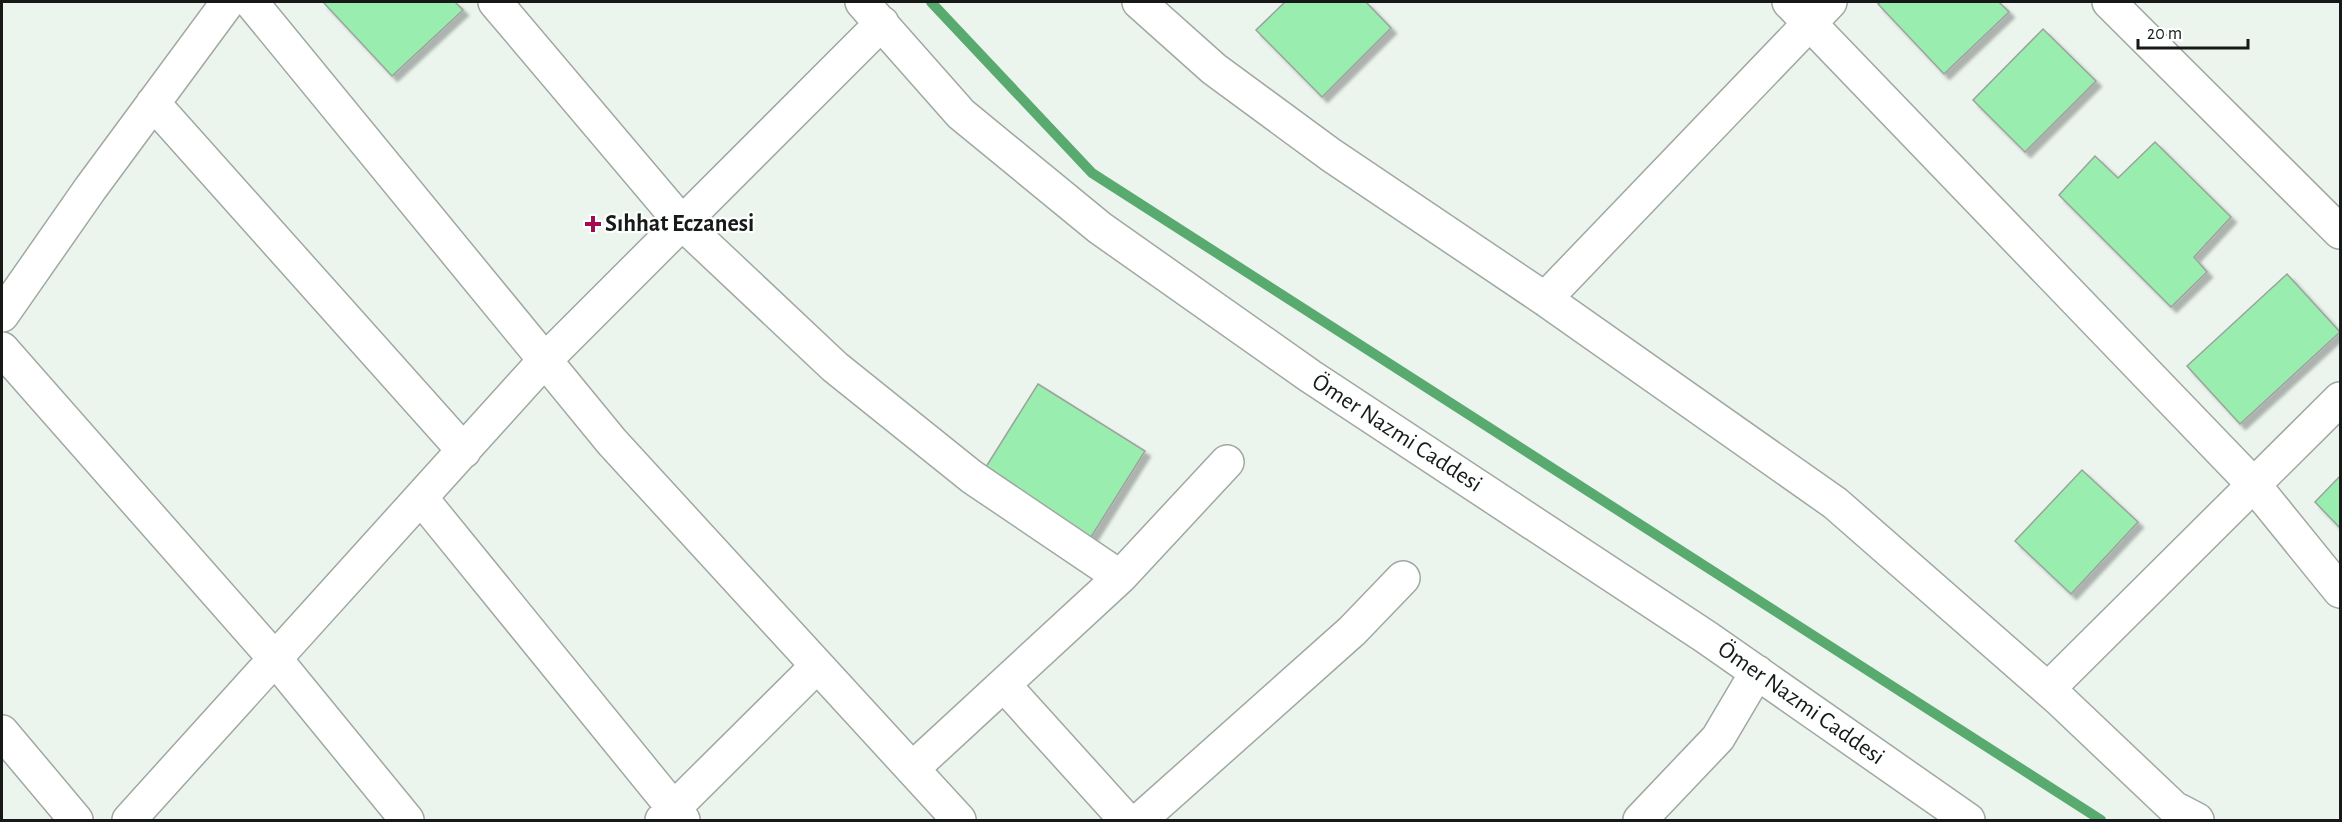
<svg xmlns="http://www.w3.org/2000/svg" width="2342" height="822" viewBox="0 0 2342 822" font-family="'Alegreya Sans',sans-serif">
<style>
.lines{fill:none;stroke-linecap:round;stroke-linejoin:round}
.stream{stroke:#58aa6f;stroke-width:10}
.building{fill:#99edae;stroke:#9ba39c;stroke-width:1.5;filter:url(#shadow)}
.minor-casing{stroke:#a0a8a1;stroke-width:36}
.minor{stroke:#fff;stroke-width:33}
.poi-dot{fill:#a00b51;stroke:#fdfffe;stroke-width:2}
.labels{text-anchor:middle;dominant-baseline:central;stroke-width:4.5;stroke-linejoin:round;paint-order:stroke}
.poi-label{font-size:24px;font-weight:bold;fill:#161917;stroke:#fdfffe;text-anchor:start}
.street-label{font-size:24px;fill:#161917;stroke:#fdfffe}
</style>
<defs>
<filter id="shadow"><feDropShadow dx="5.5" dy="5.5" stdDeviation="1.5" flood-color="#0004"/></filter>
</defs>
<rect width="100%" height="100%" fill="#ebf4ed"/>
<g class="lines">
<path class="stream" d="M931,2L1092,173L2101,820"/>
</g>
<path class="building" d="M323,2H455L463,10L392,76Z
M1285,2H1366L1391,28L1322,97L1256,30Z
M1881,2H1999L2009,12L1944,74L1878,4Z
M2043,29L2096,81L2025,152L1973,100Z
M2155,142L2231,217L2194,257L2207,272L2171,307L2059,195L2095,156L2118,178Z
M2287,274L2340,332L2240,424L2187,366Z
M1038,384L1145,451L1091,537L984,470Z
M2082,470L2138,522L2071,594L2015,541Z
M2340,476V528L2315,502Z"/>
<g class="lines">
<g class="minor-casing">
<path id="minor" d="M251,2L612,442L959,820
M495,2L682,223L835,367L972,477L1120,577
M862,2L961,114L1100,228L1310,376L1706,637L1968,820
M1139,2L1214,69L1331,155L1545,299L1835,503L2059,699L2174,808L2197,820
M1789,2L2254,485L2340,591
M2109,2L2340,232
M153,103L464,451
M1545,299L1830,2
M2,315L90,189L228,2
M2,349L276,660L407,820
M421,498L683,820
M1004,685L1126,820
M2048,689L2340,399
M2,732L76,820
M912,769L1120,577L1227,462
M129,820L545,360L882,23
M662,820L817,666
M1140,820L1352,631L1403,578
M1640,820L1718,738L1757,672"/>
</g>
<use href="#minor" class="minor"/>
</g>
<path class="poi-dot" d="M590 215h6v6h6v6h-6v6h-6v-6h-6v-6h6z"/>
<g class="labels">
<g class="poi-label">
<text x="605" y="224">Sıhhat Eczanesi</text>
</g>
<g class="street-label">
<text transform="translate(1397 433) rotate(33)">Ömer Nazmi Caddesi</text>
<text transform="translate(1801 703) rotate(35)">Ömer Nazmi Caddesi</text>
</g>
</g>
<rect width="2342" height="822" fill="none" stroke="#161917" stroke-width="6"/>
<path d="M2138 39v9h110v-9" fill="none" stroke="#161917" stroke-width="3"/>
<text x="2147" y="39" font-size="18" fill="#161917" stroke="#fdfffe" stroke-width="4.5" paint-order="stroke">20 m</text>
</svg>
